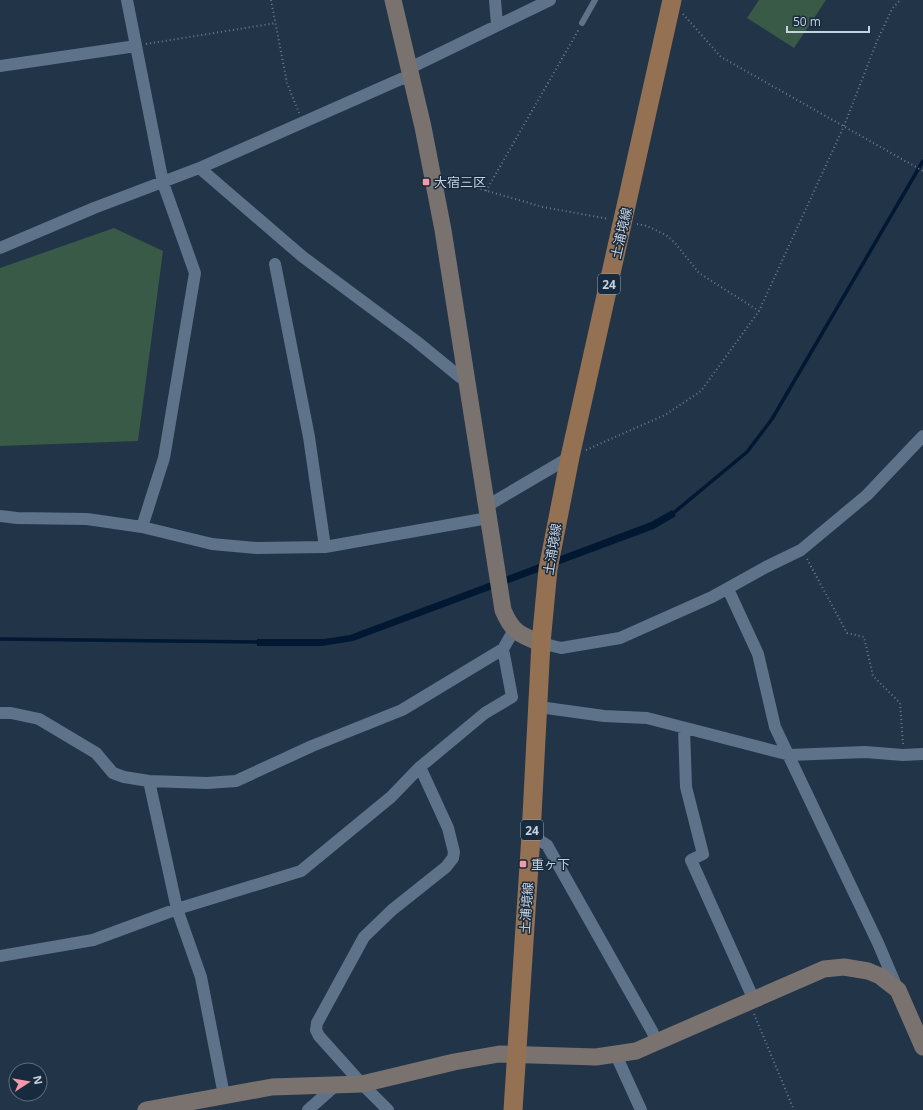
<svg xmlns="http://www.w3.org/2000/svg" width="923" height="1110" viewBox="0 0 923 1110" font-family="'Open Sans','Noto Sans JP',sans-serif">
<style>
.green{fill:#385a46}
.water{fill:#011833}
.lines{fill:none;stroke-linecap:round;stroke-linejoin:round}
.stream{stroke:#011833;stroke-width:3.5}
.path{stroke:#6d7b8c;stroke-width:2;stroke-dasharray:1 3;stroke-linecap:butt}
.lane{stroke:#5e7289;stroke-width:6}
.street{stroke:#5e7289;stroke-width:12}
.secondary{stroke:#79726e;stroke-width:17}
.primary{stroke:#947152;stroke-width:19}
.poi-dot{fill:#f49aa6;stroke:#182a3d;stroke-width:1.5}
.labels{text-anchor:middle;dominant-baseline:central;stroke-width:3;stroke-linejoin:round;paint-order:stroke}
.shield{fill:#182a3d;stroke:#92a0ae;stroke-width:1}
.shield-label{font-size:12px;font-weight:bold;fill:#c7d2df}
.poi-label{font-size:13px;fill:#c7d2df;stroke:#182a3d;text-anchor:start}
.street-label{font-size:13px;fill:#c7d2df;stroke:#182a3d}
</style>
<rect width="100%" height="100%" fill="#223448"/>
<path class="green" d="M759,0H826L794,48L747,18Z
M114,228L163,251L138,441L0,446V268Z"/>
<path class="water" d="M672,510L676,516L654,529L353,641L322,646H257V639H324L350,635L651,522Z"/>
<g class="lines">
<path class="stream" d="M671,515L747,452L772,419L923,161
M0,639L260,642"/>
<path class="path" d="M271,0L287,83L299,113
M683,14L721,57L923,171
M146,44L276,23
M446,179L543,207L609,219
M486,191L579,29
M637,224L647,226L666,235L675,243L699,273L759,311
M586,450L665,415L701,391L759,311L844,126L877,41L892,9L900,0
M807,559L847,633L864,637L873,676L900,703L903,744
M754,1014L794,1110"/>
<path class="lane" d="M582,23L595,0"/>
<path class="street" d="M127,0L163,183L195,273L164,458L142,527
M495,0L497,25
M0,66L136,46
M408,67L416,65L550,0
M202,167L203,171L303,257L416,341L460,377L467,376
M0,248L94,208L202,167L401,79L411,77
M275,264L309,437L325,547
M486,504L492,503L570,457
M0,516L17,518L87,519L142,527L212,544L257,548L325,547L488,518
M728,589L758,654L775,727L878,943L898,990
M541,643L561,648L620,638L712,597L766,567L801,550L867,495L923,436
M539,707L604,716L647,718L790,755L865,752L903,755L923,754
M0,713H11L39,719L96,753L113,773L124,777L149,781L207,783L236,781L312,746L402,710L503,649L514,630
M684,728L686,787L703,854L691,860L754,1000
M149,781L177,909L201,977L224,1095
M531,835L547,845L652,1031L657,1043
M0,956L93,940L177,909L301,871L391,797L420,767L485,713L512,697L503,649
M616,1055L641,1110
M308,1110L335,1086
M388,1110L362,1084L319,1036L316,1030L317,1023L364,937L392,910L446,867L453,858L454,852L448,828L420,767"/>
<path class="secondary" d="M393,0L423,127L443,230L503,610C512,632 520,635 541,643
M146,1110L272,1087L362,1084L454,1062L499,1054L596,1057L636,1051L824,969L844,967L868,971L880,976L898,990L923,1047"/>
<path class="primary" d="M513,1110L531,835L541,643L548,569L570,457L672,0"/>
</g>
<g class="poi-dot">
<rect x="422" y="178" width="8" height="8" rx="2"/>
<rect x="519" y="860" width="8" height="8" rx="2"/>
</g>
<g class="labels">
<g class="shield">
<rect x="598" y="274" width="22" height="20" rx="3"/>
<rect x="521" y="820" width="22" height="20" rx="3"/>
</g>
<g class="shield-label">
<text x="609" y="284">24</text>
<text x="532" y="830">24</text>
</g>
<g class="poi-label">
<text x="434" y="182">大宿三区</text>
<text x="531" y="864">重ヶ下</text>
</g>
<g class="street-label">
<text transform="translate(621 233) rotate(-77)">土浦境線</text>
<text transform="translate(552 549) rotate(-81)">土浦境線</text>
<text transform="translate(526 908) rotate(-86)">土浦境線</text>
</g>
</g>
<g transform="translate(28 1082) rotate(78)"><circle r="19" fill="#182a3d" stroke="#5e6d7e"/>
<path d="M0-3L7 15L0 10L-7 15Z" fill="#f49aa6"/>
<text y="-6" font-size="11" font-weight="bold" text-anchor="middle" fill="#c7d2df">N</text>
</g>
<path d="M787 26v6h82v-6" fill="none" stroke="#c7d2df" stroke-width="2"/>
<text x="793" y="26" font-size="12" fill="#c7d2df" stroke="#182a3d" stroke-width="3" paint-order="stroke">50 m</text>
</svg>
